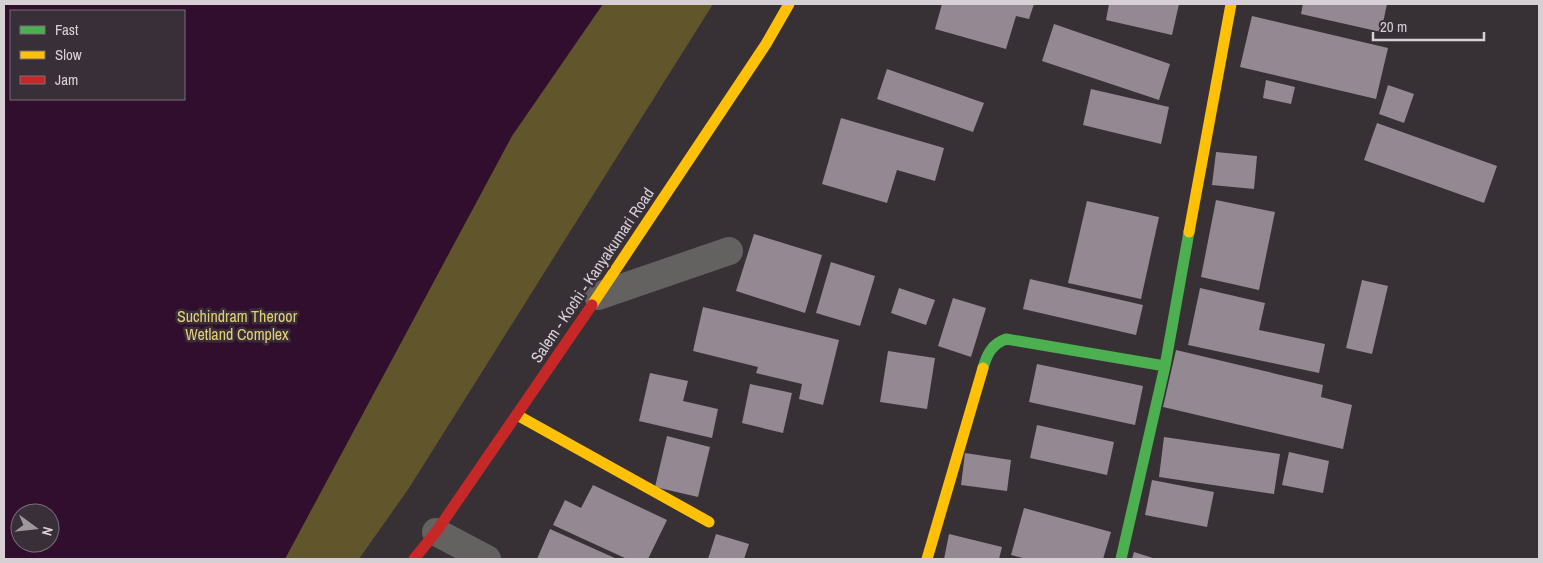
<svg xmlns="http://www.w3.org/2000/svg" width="1543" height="563" viewBox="0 0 1543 563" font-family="'Archivo Narrow',sans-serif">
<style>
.green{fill:#61552c;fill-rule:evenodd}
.water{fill:#320e2e;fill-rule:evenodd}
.building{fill:#948892}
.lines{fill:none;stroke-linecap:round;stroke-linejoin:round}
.street{stroke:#636261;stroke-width:28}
.fast{stroke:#4caf50;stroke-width:11}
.slow{stroke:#ffc107;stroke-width:11}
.jam{stroke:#c62828;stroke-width:11}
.labels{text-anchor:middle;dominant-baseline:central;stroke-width:5;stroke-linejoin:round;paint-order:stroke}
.street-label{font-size:16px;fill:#d6d0d5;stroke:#392f38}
.park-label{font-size:16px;fill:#e4cd79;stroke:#392f38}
</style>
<rect width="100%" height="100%" fill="#373136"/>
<path class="green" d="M4,4H713L409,488L359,559H4ZM11,11H184V99H11ZM20,513H50V543H20Z"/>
<path class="water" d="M4,4H603L512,136L285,559H4ZM11,11H184V99H11ZM20,513H50V543H20Z"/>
<path class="building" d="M942,4H1034L1029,19L1016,16L1006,49L935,29Z
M1109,4H1179L1172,35L1106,20Z
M1303,4H1387L1381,32L1301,14Z
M1252,16L1388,48L1376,99L1240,67Z
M1054,24L1170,64L1159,100L1042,61Z
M887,69L984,103L973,132L877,99Z
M1266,80L1295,87L1291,104L1263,98Z
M1388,85L1414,94L1404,123L1379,114Z
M1091,89L1169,107L1161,144L1083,125Z
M841,118L944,148L935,181L897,170L887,203L822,184Z
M1377,123L1497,166L1484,203L1364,160Z
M1216,152L1257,156L1254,189L1212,185Z
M1216,200L1275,212L1259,290L1201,277Z
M1087,201L1159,217L1141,299L1068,283Z
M754,234L822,255L805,313L736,291Z
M831,262L875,276L860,326L816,313Z
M1030,279L1143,305L1136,335L1023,309Z
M1362,280L1388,286L1372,354L1346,348Z
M899,288L935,300L926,325L891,313Z
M1200,288L1265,303L1259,330L1325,344L1319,373L1188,345Z
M953,298L986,308L971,357L938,346Z
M703,307L839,340L823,405L799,399L802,384L756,373L758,367L693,351Z
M1176,350L1323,385L1321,397L1352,405L1343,449L1163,407Z
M888,351L935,358L927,409L880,402Z
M1037,364L1143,386L1135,425L1029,402Z
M650,373L688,381L683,401L718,409L712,438L639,421Z
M750,384L792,393L783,433L742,423Z
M1037,425L1114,442L1107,475L1030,458Z
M667,436L710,447L698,497L655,487Z
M1164,437L1280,454L1274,494L1159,477Z
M1289,452L1329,461L1323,493L1282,485Z
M965,453L1011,460L1007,491L961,485Z
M1152,480L1214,492L1207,527L1145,515Z
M593,485L667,520L648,559H627L553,525L565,500L581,508Z
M1024,508L1111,532L1103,559H1027L1011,555Z
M550,529L617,559H537Z
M716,534L749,544L744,559H708Z
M949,534L1002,547L999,559H944Z
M1134,552L1156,559H1132Z"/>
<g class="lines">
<path class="street" d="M598,296L729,251
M436,532L487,559"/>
<path class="fast" d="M983,368C987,354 992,344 1006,339L1165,366
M1121,559L1165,366L1189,232"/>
<path class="slow" d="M1189,232L1231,4
M592,305L766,44L789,4
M517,415L709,522
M927,559L983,368"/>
<path class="jam" d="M414,559L436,532L592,305"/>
</g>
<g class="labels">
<g class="street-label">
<text transform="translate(592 275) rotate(-56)">Salem - Kochi - Kanyakumari Road</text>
</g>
<g class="park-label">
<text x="237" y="316">Suchindram Theroor<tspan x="237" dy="18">Wetland Complex</tspan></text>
</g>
</g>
<rect width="1543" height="563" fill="none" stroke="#d6d0d5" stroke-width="10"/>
<rect x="10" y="10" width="175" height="90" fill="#392f38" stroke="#786f77"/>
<rect x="20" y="26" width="25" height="8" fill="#4caf50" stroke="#786f77"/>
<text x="55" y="35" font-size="15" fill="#d6d0d5">Fast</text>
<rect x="20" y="51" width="25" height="8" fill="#ffc107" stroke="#786f77"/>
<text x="55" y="60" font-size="15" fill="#d6d0d5">Slow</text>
<rect x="20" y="76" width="25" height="8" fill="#c62828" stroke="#786f77"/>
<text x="55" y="85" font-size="15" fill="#d6d0d5">Jam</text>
<g transform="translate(35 528) rotate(105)"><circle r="24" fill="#392f38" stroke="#786f77"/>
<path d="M0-4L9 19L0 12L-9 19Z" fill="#9e989d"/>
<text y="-8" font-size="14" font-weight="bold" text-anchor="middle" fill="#d6d0d5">N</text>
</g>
<path d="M1373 32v8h111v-8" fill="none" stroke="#d6d0d5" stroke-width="2.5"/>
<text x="1380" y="32" font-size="15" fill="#d6d0d5" stroke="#392f38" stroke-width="4" paint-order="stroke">20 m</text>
</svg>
